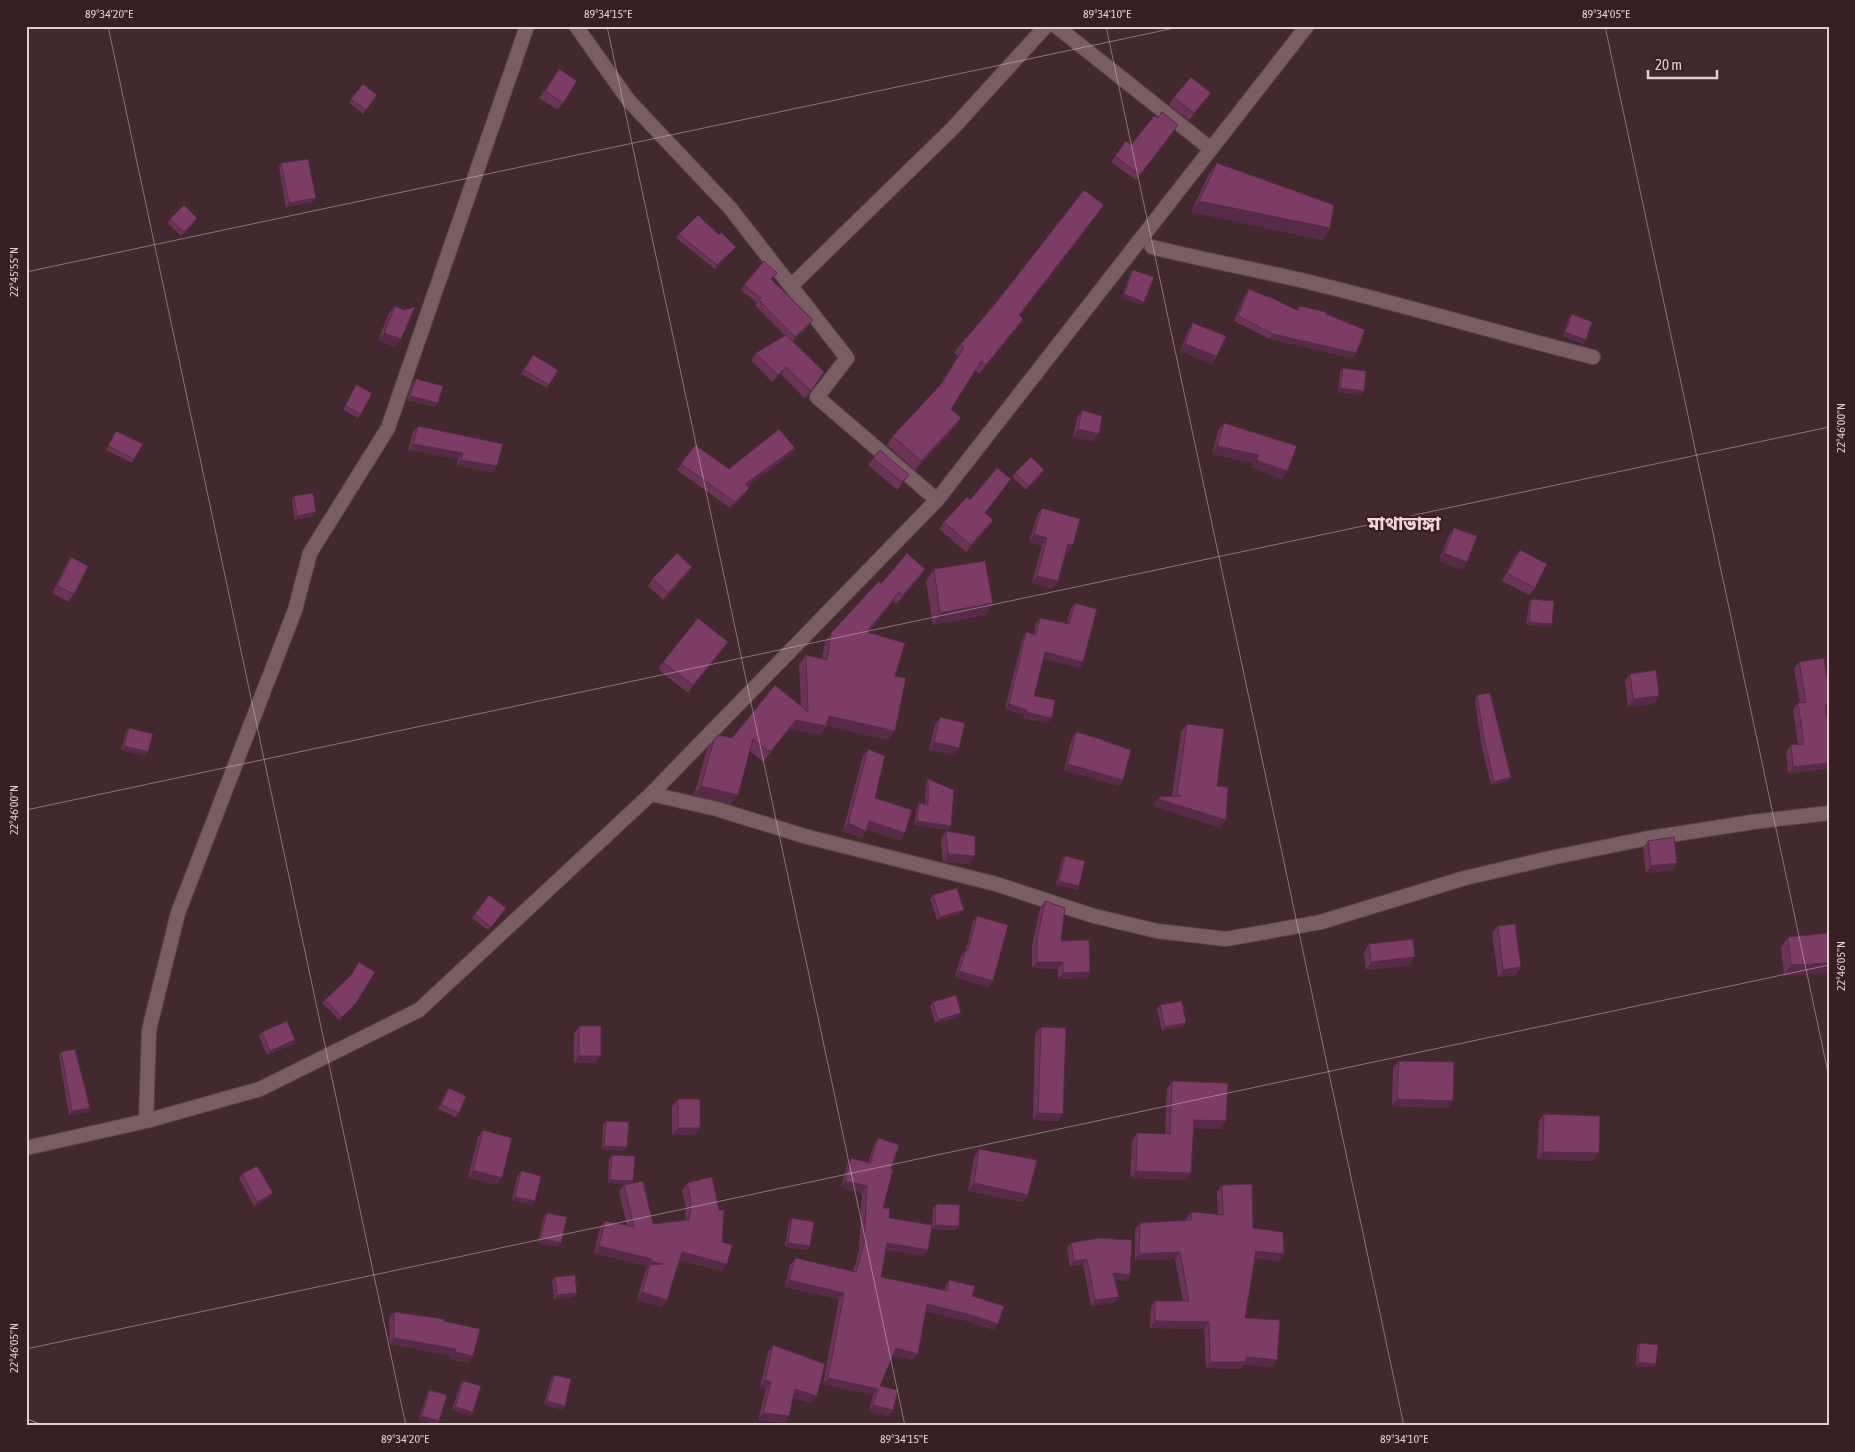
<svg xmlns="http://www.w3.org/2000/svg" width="1855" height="1452" viewBox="0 0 1855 1452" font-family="'Asap Condensed','Noto Sans Bengali',sans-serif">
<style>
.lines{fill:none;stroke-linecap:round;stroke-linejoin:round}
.minor-casing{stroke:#5b464b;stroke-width:16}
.minor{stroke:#795d62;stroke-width:14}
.rail-casing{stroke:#b6a3a6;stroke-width:5.5}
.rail{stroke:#371f24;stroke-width:4;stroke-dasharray:11;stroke-linecap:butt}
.wall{fill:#6b3457}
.shaded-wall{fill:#572a47}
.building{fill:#7c3c65;stroke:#572a47}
.ticks{fill:none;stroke:#e0d0d2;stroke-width:1;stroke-opacity:0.45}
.labels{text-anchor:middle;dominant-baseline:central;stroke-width:4.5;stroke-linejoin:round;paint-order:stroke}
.district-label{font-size:19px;font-weight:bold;fill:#f5d4da;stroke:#371f24}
.neatline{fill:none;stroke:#e0d0d2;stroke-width:2}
.ticks-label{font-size:12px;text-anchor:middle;fill:#e0d0d2}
</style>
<rect width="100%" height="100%" fill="#42292e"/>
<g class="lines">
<g class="minor-casing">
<path id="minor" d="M576,26L629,101L730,208L847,358L817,397L937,500
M1056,26L1211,149
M1152,247C1211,262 1271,272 1329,287C1418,309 1505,335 1593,357
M791,286L953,128L1046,26
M651,794L717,809L804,836L996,884L1094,916L1157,931L1226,939L1321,922L1465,878L1555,857L1644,839L1753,822L1829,813
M146,1121L149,1030L178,913L295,610L310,553L388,428L527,26
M26,1148L146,1121L260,1089L419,1010L651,794L937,500L1307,26"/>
</g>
<use href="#minor" class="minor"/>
<g class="rail-casing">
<path id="rail" d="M26,1421L38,1426"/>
</g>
<use href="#rail" class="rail"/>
</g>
<path class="wall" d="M559,69L577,81L558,110L539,98Z
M363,84L377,95L363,114L349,103Z
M1174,97L1205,100L1189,120L1169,105Z
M1158,118L1174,131L1136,180L1111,162L1126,141L1131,145Z
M281,163L313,202L286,207L279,167Z
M1217,163L1330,228L1322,240L1191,212L1209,174Z
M1098,214L1019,316L1023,319L1017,328L979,374L975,370L951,409L961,418L955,427L915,470L887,445L893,436L940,385L958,356L954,353L961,344Z
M197,218L195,222L181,236L168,223L170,219Z
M679,234L719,235L736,247L733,250L715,269L676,238Z
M1133,270L1144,302L1142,305L1122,298L1130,274Z
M772,280L813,320L809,325L793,341L824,372L805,399L781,374L772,382L751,360L756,353L785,335L755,305L757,303L741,290L744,285Z
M1249,289L1296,310L1299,306L1326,314L1352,358L1270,339L1234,321L1245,295Z
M395,306V347L378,340L389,313Z
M1572,314L1586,340L1583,344L1563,336L1569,318Z
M1193,323L1217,356L1212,364L1180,351L1188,331Z
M530,359L549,385L547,388L521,374Z
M1343,368L1361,395L1338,392L1340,372Z
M416,379L438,403L435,407L407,400L413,383Z
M356,385L361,414L358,418L343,410Z
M1082,410L1099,434L1093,441L1073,437L1077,418Z
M1224,423L1282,479L1251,467L1254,463L1212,454L1218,431Z
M418,426L493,472L457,466L458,459L408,450L413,432Z
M116,431L134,459L132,463L106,450Z
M695,445L729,469L795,448L790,455L747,486L749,488L744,495L730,508L677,470Z
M873,458L903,483L897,490L868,465Z
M1015,473L1042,474L1026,490L1012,477Z
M294,496L313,516L295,520L292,500Z
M1042,508L1068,553L1065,552L1058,581L1052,589L1032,583L1042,546L1029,542L1037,516Z
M986,513L993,520L988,527L966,552L939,529L944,522Z
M1454,528L1462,570L1439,561L1449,535Z
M1520,550L1535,588L1529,595L1502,581L1514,558Z
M71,557L74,594L68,602L52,593L66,565Z
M934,569L985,615L933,625L926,581Z
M687,575L663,600L648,586L653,578Z
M919,578L897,604L893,601L868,633L895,676L889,740L826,726L820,735L789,729L763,762L750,751L731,804L694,795L707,749L714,740L732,738L801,706L799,664L806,655L822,659L825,642L831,633L881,584Z
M1531,599L1552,624L1550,627L1526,625L1529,602Z
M1075,603L1083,662L1080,668L1044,658L1034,696L1048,723L1023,718L1024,715L1005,709L1023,637L1026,632L1034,634L1036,623L1040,618L1067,623L1071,608Z
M728,642L688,693L658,669L663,662Z
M1799,662L1829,711H1826L1829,730L1788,774L1786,752L1791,745L1798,744L1793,710L1798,703L1800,702L1794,669Z
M1630,674L1659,696L1654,704L1628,707L1625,681Z
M1477,695L1508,781L1491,785L1481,743L1475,699Z
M940,717L954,755L929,750L935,725Z
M1187,724L1217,786L1221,828L1153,806L1154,804L1159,797L1172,796L1181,732Z
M129,728L145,756L121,750L126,732Z
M1076,732L1104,741L1123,780L1119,786L1064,770L1072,738Z
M868,749L875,798L905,833L900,840L867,830L861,838L843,831L863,756Z
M928,779L948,830L914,825L917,807L919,803L925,804L926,783Z
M946,831L970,864L943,862L941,839Z
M1648,841L1677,863L1672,870L1646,873L1643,848Z
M1065,856L1079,886L1077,890L1056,885L1062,860Z
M489,895L506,908L488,930L472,918Z
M933,895L964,910L961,913L937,920L930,899Z
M1045,901L1061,941L1090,972L1086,978L1058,979V969L1032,968V946L1040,908Z
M977,916L993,981L988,987L955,977L961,956L966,950L973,922Z
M1498,926L1521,967L1515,975L1498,977L1492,933Z
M1829,933L1784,976L1781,947L1788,937Z
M1369,944L1415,957L1410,965L1366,970L1364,952Z
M325,1000L353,1007L339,1020L322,1003Z
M933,1002L958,1017L935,1023L930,1006Z
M1160,1005L1184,1026L1162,1031L1157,1009Z
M579,1026L595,1063H574V1034Z
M1041,1027L1063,1114L1058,1121L1033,1120L1035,1034Z
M262,1032L293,1044L267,1055L259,1036Z
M61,1052L88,1112L69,1115L59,1056Z
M1399,1061L1448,1108L1392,1106L1393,1068Z
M1172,1081L1221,1129L1193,1128L1191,1173L1186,1180L1130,1178L1132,1141L1137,1133L1165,1134L1167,1089Z
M449,1088L459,1113L456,1117L438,1109L446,1092Z
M678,1099L700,1128L694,1135H672V1106Z
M1544,1114L1593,1161L1537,1159L1539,1121Z
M606,1121L625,1151L602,1149L603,1125Z
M483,1130L497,1185L468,1178L478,1137Z
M878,1138L891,1169L883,1208L889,1218L923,1256L886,1250L881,1277L944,1291L945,1287L949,1280L972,1296L994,1330L967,1321L925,1311L913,1360L893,1355L880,1386L893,1410L888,1416L869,1411L873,1395L823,1384L839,1299L785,1287L790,1265L795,1258L853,1272L859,1250L862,1193L841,1187L847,1165L851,1158L868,1163L874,1145Z
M979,1149L1028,1195L1023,1202L968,1191L974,1157Z
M612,1155L633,1181L632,1183L653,1224L685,1220L686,1209L682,1190L687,1183L722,1242L727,1264L722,1271L679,1260L662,1307L637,1300L645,1272L648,1268H646L647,1266L594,1253L600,1228L605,1221L627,1226L619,1192L624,1185L625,1184L608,1183L609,1159Z
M521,1171L532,1205L512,1200L518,1175Z
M242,1174L273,1193L270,1197L254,1206L239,1178Z
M1222,1185L1253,1228L1284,1254L1280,1261L1255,1258L1245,1318L1272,1367L1244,1364L1241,1369L1206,1368L1204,1329L1150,1328L1151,1307L1155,1301H1183L1175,1259L1135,1260V1230L1140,1223L1187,1221L1186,1219L1191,1212L1218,1214L1217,1192Z
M936,1204L959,1226L956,1230L932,1229L933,1208Z
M547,1213L558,1247L538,1242L544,1217Z
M792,1218L807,1250L785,1247L789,1222Z
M1071,1243L1130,1275L1126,1281L1115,1279L1114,1303L1091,1306L1083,1264L1070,1267L1067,1248Z
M555,1277L577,1293L574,1297L554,1299L552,1281Z
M394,1312L473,1356L468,1363L450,1359L451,1356L390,1344L389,1318Z
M1640,1343L1656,1364L1653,1367L1636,1366L1637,1347Z
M773,1345L811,1403L793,1398L789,1416L784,1423L758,1420L766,1389L760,1387L768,1353Z
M554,1375L565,1406L562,1410L544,1405L551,1379Z
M463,1381L473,1412L470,1416L452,1410L460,1385Z
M429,1390L439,1421L437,1425L419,1419L427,1394Z"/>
<path class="shaded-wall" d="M316,198L313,202L286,207L289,203Z
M1199,201L1330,228L1322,240L1191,212Z
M1104,205L1098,214L1013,324L1019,315Z
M197,218L195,222L181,236L184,232Z
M736,247L733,250L715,269L717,265Z
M1124,294L1144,302L1142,305L1122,298Z
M1023,319L1017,328L979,374L986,365Z
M813,320L809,325L792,342L795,337Z
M1565,332L1586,340L1583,344L1563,336Z
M384,333L401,339L395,347L378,340Z
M1273,334L1356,353L1352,358L1270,339Z
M1185,344L1217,356L1212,364L1180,351Z
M786,367L781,374L772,382L778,375Z
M1340,388L1364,391L1361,395L1338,392Z
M410,396L438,403L435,407L407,400Z
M961,418L955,427L915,470L921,461Z
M1078,429L1099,434L1093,441L1073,437Z
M413,444L463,453L458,459L408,450Z
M1217,446L1259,455L1254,463L1212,454Z
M795,448L790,455L740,491L745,484Z
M461,460L497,466L493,472L457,466Z
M1256,460L1287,471L1282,479L1251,467Z
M1044,470L1042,474L1026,490L1029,486Z
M909,475L903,483L897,490L902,482Z
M749,488L744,495L730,508L735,502Z
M316,512L313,516L295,520L297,516Z
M993,520L988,527L966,552L971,545Z
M1034,534L1047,538L1042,546L1029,542Z
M1068,544L1073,545L1068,553L1062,551Z
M1444,553L1467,562L1462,570L1439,561Z
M692,567L687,575L663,600L668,593Z
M925,569L919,578L897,604L903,595Z
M1037,576L1058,581L1052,589L1032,583Z
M899,592L893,601L861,642L867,632Z
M993,603L985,615L933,625L940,613Z
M1529,622L1552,624L1550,627L1526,625Z
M728,642L723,649L688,693L693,685Z
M1045,652L1083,662L1080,668L1041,658Z
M1659,696L1654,704L1628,707L1633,699Z
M1009,704L1027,710L1024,715L1005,709Z
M1829,704V711L1820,712L1825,705Z
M1026,712L1052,718L1048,723L1023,718Z
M829,716L895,731L889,740L826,726L820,735L789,729L763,762L796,720Z
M934,742L959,748L954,755L929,750Z
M124,746L148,752L145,756L121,750Z
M1829,763V769L1788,774L1793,767Z
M1068,764L1123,780L1119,786L1064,770Z
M1511,777L1508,781L1491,785L1494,782Z
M701,786L738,795L731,804L694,795Z
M1159,799L1226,820L1221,828L1153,806Z
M869,821L905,833L900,840L863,829Z
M917,821L951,826L948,830L914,825Z
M848,823L866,831L861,838L843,831Z
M948,854L975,856L970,864L943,862Z
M1677,863L1672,870L1646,873L1651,866Z
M1059,881L1079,886L1077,890L1056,885Z
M964,910L961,913L937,920L940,917Z
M1415,957L1410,965L1366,970L1371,962Z
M1037,962H1063L1058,969L1032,968Z
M1829,963V973L1784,976L1791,965Z
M1521,967L1515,975L1498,977L1503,970Z
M959,971L993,981L988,987L955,977Z
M1090,972L1086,978L1058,979L1063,973Z
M961,1013L958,1017L935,1023L938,1020Z
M1186,1023L1184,1026L1162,1031L1165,1027Z
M295,1040L293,1044L267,1055L270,1051Z
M579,1056H601L595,1063H574Z
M1397,1099L1453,1101L1448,1108L1392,1106Z
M90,1108L88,1112L69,1115L72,1111Z
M1038,1113L1063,1114L1058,1121L1033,1120Z
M1194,1120L1226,1121L1221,1129L1188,1128Z
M678,1128H700L694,1135H672Z
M604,1146L627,1147L625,1151L602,1149Z
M1543,1152L1599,1153L1593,1161L1537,1159Z
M473,1170L502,1178L497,1185L468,1178Z
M1136,1171L1191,1173L1186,1180L1130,1178Z
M610,1180L633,1181L631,1185L608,1183Z
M845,1181L867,1186L862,1193L841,1187Z
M974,1183L1028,1195L1023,1202L968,1191Z
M273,1193L270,1197L254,1206L257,1202Z
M515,1197L535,1201L532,1205L512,1200Z
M935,1225L959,1226L956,1230L932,1229Z
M540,1238L561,1243L558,1247L538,1242Z
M788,1243L810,1246L807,1250L785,1247Z
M887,1243L928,1250L923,1256L883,1250Z
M599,1246L652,1259L647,1266L594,1253Z
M1256,1251L1284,1254L1280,1261L1251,1258Z
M682,1252L727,1264L722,1271L677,1259Z
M1180,1252L1175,1259L1135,1260L1139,1254Z
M1087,1259L1083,1264L1070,1267L1074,1261Z
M651,1261L663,1264L650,1265L648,1268H646Z
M1113,1273L1130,1275L1126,1281L1109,1278Z
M789,1280L844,1293L839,1299L785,1287Z
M642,1292L667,1300L662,1307L637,1300Z
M577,1293L574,1297L554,1299L557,1295Z
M1119,1297L1114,1303L1091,1306L1095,1300Z
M927,1304L971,1315L998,1324L994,1330L967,1321L922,1311Z
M1155,1321L1209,1322L1204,1329L1150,1328Z
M394,1338L456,1349L451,1356L390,1344Z
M896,1348L918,1354L913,1360L892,1355Z
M455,1352L473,1356L468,1363L450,1359Z
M1246,1357L1277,1360L1272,1367L1244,1364L1241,1369L1206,1368L1210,1362Z
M1638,1362L1656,1364L1653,1367L1636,1366Z
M828,1378L878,1389L873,1395L823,1384Z
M765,1380L771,1382L766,1389L760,1387Z
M795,1389L817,1396L811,1403L790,1397Z
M547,1401L565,1406L562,1410L544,1405Z
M873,1405L893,1410L888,1416L869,1411Z
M455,1407L473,1412L470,1416L452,1410Z
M763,1413L789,1416L784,1423L758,1420Z
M422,1416L439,1421L437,1425L419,1419Z"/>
<path class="building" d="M559,69L577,81L563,103L545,91Z
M1191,77L1211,93L1194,113L1174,97Z
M363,84L377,95L366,110L351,99Z
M1162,112L1178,125L1140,175L1115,156L1126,141L1131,145L1154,116L1158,118Z
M308,159L316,198L289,203L281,163Z
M1217,163L1334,205L1330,228L1199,201Z
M1084,190L1104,205L1019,315L1023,319L986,365L981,361L951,409L961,418L921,461L893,436L942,383L964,347L961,344L999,299Z
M184,205L197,218L184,232L170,219Z
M698,215L719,235L721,232L736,247L717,265L679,234Z
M764,261L777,273L771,279L813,320L795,337L759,300L761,298L744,285Z
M1133,270L1154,277L1144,302L1124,294Z
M1249,289L1268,297V296L1298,311L1299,306L1326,312V314L1365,330L1356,353L1273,334L1238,316Z
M395,306L404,310L415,307L401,339L384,333Z
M1572,314L1592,322L1586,340L1565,332Z
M1193,323L1226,336L1217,356L1185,344Z
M786,335L824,372L811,391L786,367L778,375L756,353Z
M533,355L558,370L549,385L524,370Z
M1343,368L1366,371L1364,391L1340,388Z
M416,379L443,386L438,403L410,396Z
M356,385L372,393L361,414L345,406Z
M1082,410L1102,416L1099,434L1078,429Z
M1224,423L1297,446L1287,471L1256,460L1259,455L1217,446Z
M418,426L503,444L497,466L461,460L463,453L413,444Z
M779,429L795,448L745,484L749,488L735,502L681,464L695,445L729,469Z
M116,431L143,444L134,459L108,446Z
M880,450L909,475L902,482L873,458Z
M1031,457L1044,470L1029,486L1015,473Z
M997,468L1011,479L985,513L993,520L971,545L944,522L967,497L970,500Z
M313,493L316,512L297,516L294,496Z
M1042,508L1080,519L1073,545L1068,544L1058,581L1037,576L1047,538L1034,534Z
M1454,528L1477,536L1467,562L1444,553Z
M1520,550L1547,564L1535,588L1507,573Z
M677,553L692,567L668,593L653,578Z
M907,553L925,569L903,595L899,592L867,632L905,643L895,676L906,678L895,731L829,716L826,726L796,720L770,752L753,739L738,795L701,786L714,740L718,735L732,738L775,685L808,712L806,655L827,660L831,633L879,581L881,584Z
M71,557L88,566L74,594L57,586Z
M985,561L993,603L940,613L934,569Z
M1531,599L1554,601L1552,624L1529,622Z
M1075,603L1097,609L1083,662L1045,652L1034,696L1055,700L1052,718L1026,712L1027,710L1009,704L1026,632L1036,635L1040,618L1069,624Z
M698,618L728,642L693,685L663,662Z
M1824,658L1827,679L1829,678V704L1825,705L1829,730V763L1793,767L1791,745L1804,744L1798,703L1806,702L1799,662Z
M1656,670L1659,696L1633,699L1630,674Z
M1490,693L1511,777L1494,782L1484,739L1477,695Z
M940,717L965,723L959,748L934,742Z
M1187,724L1224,729L1217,786L1228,787L1226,820L1159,799V797L1182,796L1177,794Z
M129,728L153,734L148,752L124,746Z
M1076,732L1104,740V741L1131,750L1123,780L1068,764Z
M868,749L885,756L875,798L912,810L905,833L869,821L866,831L848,823Z
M928,779L954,790L951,826L917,821L919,803L928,805Z
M946,831L975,836V856L948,854Z
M1674,837L1677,863L1651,866L1648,841Z
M1065,856L1085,861L1079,886L1059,881Z
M957,888L964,910L940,917L933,895Z
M489,895L506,908L491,927L475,914Z
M1045,901L1065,908L1061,941L1089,940L1090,972L1063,973V962H1037V939Z
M977,916L1008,925L993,981L959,971L966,950H968Z
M1515,924L1521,967L1503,970L1498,926Z
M1829,933V963L1791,965L1788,937Z
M1413,939L1415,957L1371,962L1369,944Z
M359,962L375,972L356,1003L342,1017L325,1000L351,975Z
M956,995L961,1013L938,1020L933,1002Z
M1182,1001L1186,1023L1165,1027L1160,1005Z
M287,1021L295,1040L270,1051L262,1032Z
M579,1026H601V1056H579Z
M1041,1027L1066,1028L1063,1114L1038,1113Z
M75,1049L90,1108L72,1111L61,1052Z
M1399,1061L1454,1062L1453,1101L1397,1099Z
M1172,1081L1228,1083L1226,1121L1194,1120L1191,1173L1136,1171L1137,1133L1170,1134Z
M449,1088L466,1096L459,1113L441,1105Z
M678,1099H700V1128H678Z
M1544,1114L1600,1116L1599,1153L1543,1152Z
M606,1121L629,1122L627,1147L604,1146Z
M483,1130L512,1138L502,1178L473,1170Z
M878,1138L899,1145L891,1169H893L883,1208H890L889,1218L932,1225L928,1250L887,1243L881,1277L947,1291L949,1280L975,1286L972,1296L1004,1306L998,1324L971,1315L927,1304L918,1354L896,1348L880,1386L898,1390L893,1410L873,1405L878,1389L828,1378L844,1293L789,1280L795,1258L856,1272L864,1244L867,1186L845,1181L851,1158L870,1163Z
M979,1149L1037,1160L1028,1195L974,1183Z
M612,1155L635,1156L633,1181L610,1180Z
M257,1166L273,1193L257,1202L242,1174Z
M521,1171L541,1176L535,1201L515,1197Z
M712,1177L719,1210H724L722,1242L732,1245L727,1264L682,1252L667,1300L642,1292L650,1265L663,1264L651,1261L652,1259L599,1246L605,1221L634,1227L624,1185L643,1181L653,1224L689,1220L691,1202L687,1183Z
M1252,1184L1253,1228L1283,1232L1284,1254L1256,1251L1245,1318L1280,1320L1277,1360L1246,1357V1362H1210L1209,1322L1155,1321V1301H1189L1180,1252L1139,1254L1140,1223L1192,1220L1191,1212L1223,1215L1222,1185Z
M936,1204L960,1205L959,1226L935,1225Z
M547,1213L567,1217L561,1243L540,1238Z
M792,1218L814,1222L810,1246L788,1243Z
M1098,1238L1132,1240L1130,1275L1113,1273L1119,1297L1095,1300L1087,1259L1074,1261L1071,1243Z
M575,1275L577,1293L557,1295L555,1277Z
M394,1312L444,1319V1321L480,1329L473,1356L455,1352L456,1349L394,1338Z
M1640,1343L1658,1345L1656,1364L1638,1362Z
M773,1345L825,1364L817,1396L795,1389L789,1416L763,1413L771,1382L765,1380Z
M554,1375L571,1379L565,1406L547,1401Z
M463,1381L481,1386L473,1412L455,1407Z
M429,1390L447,1395L439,1421L422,1416Z"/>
<path class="ticks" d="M108,26L406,1426M607,26L905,1426M1106,26L1404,1426M1605,26L1829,1077M26,272L1184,26M26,810L1829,427M26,1349L1829,965"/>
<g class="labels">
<g class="district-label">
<text x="1404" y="523">মাথাভাঙ্গা</text>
</g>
</g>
<rect width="1855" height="1452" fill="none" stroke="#371f24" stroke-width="55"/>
<path d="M1648 70v8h69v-8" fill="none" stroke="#e0d0d2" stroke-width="2.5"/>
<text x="1655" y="70" font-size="15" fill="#e0d0d2" stroke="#371f24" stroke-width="4" paint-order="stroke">20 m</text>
<rect x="28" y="28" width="1800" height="1396" class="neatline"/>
<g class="ticks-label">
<text x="109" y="18">89°34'20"E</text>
<text x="608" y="18">89°34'15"E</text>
<text x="1107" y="18">89°34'10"E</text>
<text x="1606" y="18">89°34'05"E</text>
<text transform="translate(14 272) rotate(-90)" y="4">22°45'55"N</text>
<text transform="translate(1841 428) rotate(-90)" y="4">22°46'00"N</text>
<text transform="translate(14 810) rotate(-90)" y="4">22°46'00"N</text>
<text transform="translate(1841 966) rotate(-90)" y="4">22°46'05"N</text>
<text transform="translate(14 1348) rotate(-90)" y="4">22°46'05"N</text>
<text x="405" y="1443">89°34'20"E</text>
<text x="904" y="1443">89°34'15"E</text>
<text x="1404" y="1443">89°34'10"E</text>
</g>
</svg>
